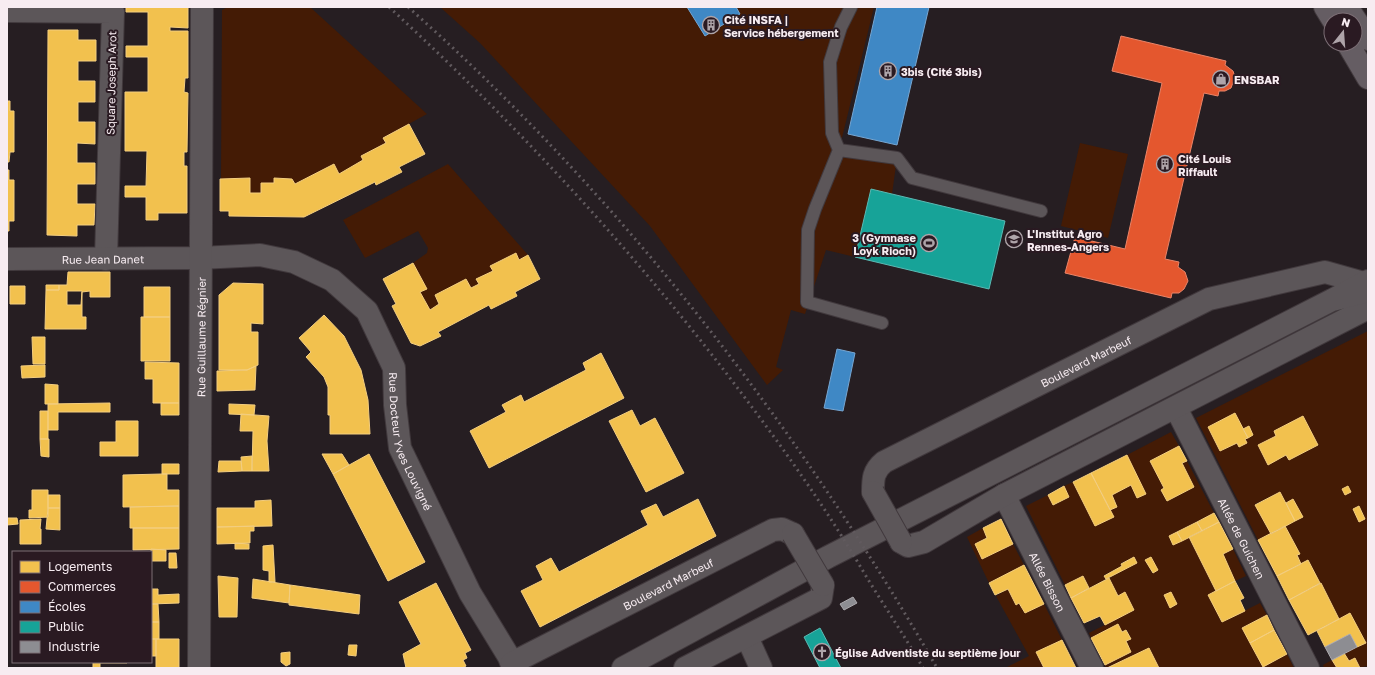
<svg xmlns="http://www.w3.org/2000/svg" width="1375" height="675" viewBox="0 0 1375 675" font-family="'Golos Text',sans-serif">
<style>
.green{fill:#441b05;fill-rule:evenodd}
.homes{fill:#f2c14e;stroke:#f4ce7f;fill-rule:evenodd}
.shops{fill:#e4572e;stroke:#ea8468}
.schools{fill:#3f88c5;stroke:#76a6d2}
.public{fill:#17a398;stroke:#5ab9b3}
.industry{fill:#8d8d92;stroke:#adaaae}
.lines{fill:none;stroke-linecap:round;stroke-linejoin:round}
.service-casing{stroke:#41393d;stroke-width:14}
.minor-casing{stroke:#41393d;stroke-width:24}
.tertiary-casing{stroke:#41393d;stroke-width:24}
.primary-casing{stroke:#41393d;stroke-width:24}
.service{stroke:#5c5659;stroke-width:12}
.minor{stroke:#5c5659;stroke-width:22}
.tertiary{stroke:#5c5659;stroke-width:22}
.primary{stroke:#655d63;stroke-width:22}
.rail{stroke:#615a5e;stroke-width:3;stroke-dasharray:2 4;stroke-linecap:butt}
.minor-bridge-casing{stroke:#41393d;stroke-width:24;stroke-linecap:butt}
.minor-bridge{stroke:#5c5659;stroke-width:22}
.labels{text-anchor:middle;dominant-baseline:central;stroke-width:4;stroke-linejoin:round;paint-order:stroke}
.poi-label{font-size:11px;font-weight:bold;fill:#f7ecf1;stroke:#2a1a22;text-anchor:start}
.street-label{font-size:11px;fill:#f7ecf1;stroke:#2a1a22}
</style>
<rect width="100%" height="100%" fill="#261e22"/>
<path class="green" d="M228,7H310L427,114L383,138L386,143L361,156L363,160L339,174L334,164L295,184L292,179L274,178V183H261V193H250V178L221,179L222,10Z
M440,7H687L705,36L740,14L736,7H874L839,150L897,158L892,194L862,229L855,257L826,250L805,314L791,310L776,367L783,370L767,385L650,226L480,43Z
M1080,143L1128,154L1108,238L1061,226Z
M448,164L528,255L519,260L516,253L490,266L493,271L477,279L479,284L471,288L466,279L435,295L439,304L430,310L420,292L426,289L413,263L427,253L428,248L418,231L365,258L343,220Z
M1368,331V668L1366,666L1360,668L1355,658L1349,661L1344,653L1365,642L1350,614L1339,619L1308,560L1301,564L1297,555L1299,553L1285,526L1303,517L1293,499L1286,503L1280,492L1255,504L1271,534L1258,540L1196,418ZM1235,413L1243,429L1249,426L1253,435L1245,439L1246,443L1239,447L1237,443L1220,451L1209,427ZM1274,431L1318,445L1289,460L1286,455L1268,465L1276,436ZM1359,507L1365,519L1359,522L1353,510Z
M1171,432L1179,446L1150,461L1164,488L1161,490L1167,501L1194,487L1182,463L1187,461L1214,513L1169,536L1173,545L1189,537L1216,591L1208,595L1222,622L1260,603L1267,615L1242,628L1263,667L1287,654L1294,668H1159L1149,649L1106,668L1105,665L1131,652L1126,641L1131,639L1127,630L1091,638L1089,633L1134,610L1125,593L1118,596L1109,578L1137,563L1134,557L1121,563L1122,566L1104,575L1106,579L1089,588L1083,576L1065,585L1026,506L1048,495L1054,505L1069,497L1064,486L1073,482L1110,510L1117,506L1112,495L1131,485L1127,455ZM1151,557L1158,570L1152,573L1146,560ZM1170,592L1177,604L1171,607L1164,596Z
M983,528L987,538L975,544L982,559L1013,544L1024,565L989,583L967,537Z
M1233,549L1246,576L1235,581L1223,554Z
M1008,589L1016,605L1019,603L1025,613L1044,604L1062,640L1036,652L1044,668H1005L1029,656L996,596Z
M1332,660L1337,668H1324L1323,665Z"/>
<path class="homes" d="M126,7H188V28L170,27V31H188V78H185L184,92L188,93L187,152H184V166H187V213H158V220H146V197H125V186H146L147,151H125V92H148V57H126V46H148V12H126Z
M48,30H78V40H96V61H78V81H95V102H78V122H95V144L77,143V163H95V184H77V204H95L94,225H77V236L47,235Z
M7,101H10V111H14V152H10L9,162H7Z
M409,124L425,154L399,167L402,172L376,185L375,182L304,217L229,216V211H220V179L250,178V193H261V183H274V178L292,179L295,184L334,164L339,174L363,160L361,156L386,143L383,138Z
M7,170H9V180H14V221H9V231H7Z
M516,253L519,260L528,255L540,279L515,292L517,296L491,309L489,305L438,332L441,336L420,346L411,343L392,306L396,304L383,279L413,263L427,289L420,292L430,310L439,304L435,295L466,279L471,288L479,284L476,279L493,271L490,266Z
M68,272H110V297H90V291L82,292V317H86V329H45L46,290H59V285H67ZM67,291H82L81,305H67Z
M233,283L263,284V324L251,323V332H258V365L247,370H219V295Z
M46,285H59V290H46Z
M10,286H25V304H10Z
M144,287H170V317H144Z
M324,315L344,336L361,370L368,400L370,434H330V415H328V387L324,377L306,357L311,352L299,338Z
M141,317H170V361H141Z
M32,337H45V364H33Z
M601,353L624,398L489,468L470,431L506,412L502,405L521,395L524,402L586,370L583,363Z
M145,362L179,363V403H153V379H145Z
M45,365V377L22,378L21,366Z
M256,366L255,390L217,391V371L247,370Z
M45,384L58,385V404H45Z
M110,403V412H58V430H48V404Z
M161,403H179V415H161Z
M229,404L255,405L254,415L229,414Z
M632,410L640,426L655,418L684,473L646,492L609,421Z
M40,411H48V439H40Z
M1235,413L1248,438L1245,439L1247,443L1239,447L1237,443L1220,451L1208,427Z
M241,414L269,416L267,441L269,471H252L253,431H240Z
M1303,416L1318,445L1289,460L1286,455L1268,465L1258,445L1276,436L1274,431Z
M116,421H138V456H100V442H116Z
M1249,426L1253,435L1248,438L1243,429Z
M40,439H49V457L41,456Z
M1179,446L1187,461L1182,463L1194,487L1167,501L1161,490L1164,488L1150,461Z
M322,454H342L349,465L333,474Z
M369,454L425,562L388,581L333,474Z
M1127,455L1146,494L1137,498L1131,485L1112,495L1117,507L1110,510L1091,473Z
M252,456V471H242L241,457Z
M219,461H241L242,471L218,472Z
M162,464H179V474H162Z
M1091,473L1114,517L1095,526L1073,482Z
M162,474H167V490H179V506L123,507V475Z
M1064,486L1069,497L1053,505L1048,495Z
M1348,486L1351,492L1345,495L1342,489Z
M32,490H48V517L29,518V510H32Z
M1280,492L1295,521L1271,534L1255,505Z
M48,495H60V508H48Z
M698,499L716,536L540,627L521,591L543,580L536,566L551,558L559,572L648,525L641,511L656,504L663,517Z
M1293,499L1303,517L1295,521L1286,503Z
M271,500L272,526L217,527V508H255V501Z
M179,506V528H130V507Z
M1359,506L1365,519L1359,522L1353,509Z
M48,508H60V530L46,529Z
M1214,513L1219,522L1202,531L1197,522Z
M7,518H17L18,524L7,525Z
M41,519L40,529H41V544H20V520Z
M1001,519L1013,544L982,559L975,544L987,538L983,528Z
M1197,522L1202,531L1182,541L1177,532Z
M1219,522L1233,549L1223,554L1235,581L1216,591L1189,537Z
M254,526V531H250V543L217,544V527Z
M1285,526L1300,554L1297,555L1301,564L1277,576L1258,540Z
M133,528H179V549L133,550Z
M1177,532L1182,541L1173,545L1169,536Z
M235,543L249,544V549H235Z
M273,545L275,582H269V571L263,570V546Z
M151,549L166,550V561H151Z
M169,553H176L177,568H169Z
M1134,557L1137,563L1106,579L1104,576L1122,566L1121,564Z
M1151,557L1158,570L1153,573L1145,560Z
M1308,560L1320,583L1289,600L1277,576Z
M1024,565L1044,604L1025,613L1019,603L1016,605L1008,589L995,595L989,583Z
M218,576L238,578L237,617H219Z
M1083,576L1089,588L1071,598L1065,585Z
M1109,578L1118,596L1125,592L1134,610L1105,625L1100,616L1084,623L1071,598Z
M253,579L290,585L289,603L252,598Z
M1235,581L1244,598L1240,600L1245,611L1222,622L1208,595Z
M436,583L471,650L465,653L467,658L463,660L466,666L462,668H406L403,654L421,644L399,602Z
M1321,583L1339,619L1308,635L1289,600Z
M290,585L360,595L359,614L289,605Z
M151,589H158V595L179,594V603L151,604Z
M1171,592L1177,604L1170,608L1164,595Z
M151,604H158L159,622H151Z
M1350,613L1366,643L1357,647L1350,634L1325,647L1317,631Z
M1267,615L1274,630L1250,643L1242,628Z
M151,622H159V639H151Z
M1118,624L1122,632L1126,630L1131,639L1126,641L1131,652L1105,665L1091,638Z
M1274,630L1287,654L1263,667L1250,643Z
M151,639H156V656H151Z
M156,639H179V668H156Z
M1062,640L1076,668H1044L1036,652Z
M349,645H357L356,656L348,655Z
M1149,648L1159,668H1107Z
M290,652V664L286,666L281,662V653Z
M1344,653L1349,661L1355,658L1360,668H1337L1332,660Z
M91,662H100V668H93V662Z
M100,662H127V663H100Z"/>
<path class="shops" d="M1121,36L1226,61L1225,65L1233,71L1235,77L1231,88L1225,91H1219L1218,96L1204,93L1165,259L1179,262L1178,267L1185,272L1188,281L1184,289L1179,293H1172L1171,298L1065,273L1075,237L1125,249L1162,83L1112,71Z"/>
<path class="schools" d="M687,7H736L740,14L705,36Z
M877,7H929L897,145L848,134Z
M837,349L855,353L843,411L824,408Z"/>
<path class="public" d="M871,189L1005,221L989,289L855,257Z
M820,628L841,668H820L804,637Z"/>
<path class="industry" d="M853,597L857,603L844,610L840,604Z
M1350,634L1357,647L1332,660L1325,647Z"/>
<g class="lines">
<g class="service-casing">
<path id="service" d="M839,150L832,133L830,62L841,27L851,7
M882,323L807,302L808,230L815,209L839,150L897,158L912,178L1041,211"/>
</g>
<g class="minor-casing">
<g id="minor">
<path d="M7,11L113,12L106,259"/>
<path id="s1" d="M7,259L200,258L260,255L294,262L332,280L367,311L394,368L395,405L400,448L470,593L509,657L513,668"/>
<path id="s2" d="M1176,408L1308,668"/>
<path id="s3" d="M873,492C873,479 873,471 884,462L1209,299L1325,272L1364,283"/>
<path id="s4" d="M1004,495L1092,668"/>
<path d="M901,542L908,546L924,542L1004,495L1368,308"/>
<path d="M747,637L761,668"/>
<path id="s5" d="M512,663L773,530L782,529L793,534"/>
<path id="s6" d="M199,668L202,7"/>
<path d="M685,668L821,598L823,585"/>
</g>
</g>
<g class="tertiary-casing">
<path id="tertiary" d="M1368,281L1332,300L1368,291
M623,668L828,557L1332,300"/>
</g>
<g class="primary-casing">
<path id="primary" d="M1325,7L1333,20
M1347,7L1368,39
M1348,44L1368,78"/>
</g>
<use href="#service" class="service"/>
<use href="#minor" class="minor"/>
<use href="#tertiary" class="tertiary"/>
<use href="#primary" class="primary"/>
<path class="rail" d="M389,7C515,123 629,246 733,382C778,441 822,502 860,566C880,600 903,633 923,668
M408,7C617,192 798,426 937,668"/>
<g class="minor-bridge-casing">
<path id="minor-bridge" d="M873,492L901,542
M793,534L823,585"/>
</g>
<use href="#minor-bridge" class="minor-bridge"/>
</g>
<defs>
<g id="building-ring" transform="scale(0.9)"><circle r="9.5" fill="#2a1a22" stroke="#aea4a9" stroke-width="1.5"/><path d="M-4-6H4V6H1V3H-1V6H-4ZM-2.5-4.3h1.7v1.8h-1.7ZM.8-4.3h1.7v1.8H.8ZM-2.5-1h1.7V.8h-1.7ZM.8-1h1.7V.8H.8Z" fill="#aea4a9"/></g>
<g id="shop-ring" transform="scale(0.9)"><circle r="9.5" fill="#2a1a22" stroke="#aea4a9" stroke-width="1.5"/><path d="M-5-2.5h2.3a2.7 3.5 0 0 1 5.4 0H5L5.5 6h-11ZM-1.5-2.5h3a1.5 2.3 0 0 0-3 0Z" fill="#aea4a9"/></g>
<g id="university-ring" transform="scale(0.9)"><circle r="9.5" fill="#2a1a22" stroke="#aea4a9" stroke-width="1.5"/><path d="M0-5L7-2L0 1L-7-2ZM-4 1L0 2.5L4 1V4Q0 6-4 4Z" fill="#aea4a9"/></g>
<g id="stadium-ring" transform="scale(0.9)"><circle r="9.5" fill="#2a1a22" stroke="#aea4a9" stroke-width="1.5"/><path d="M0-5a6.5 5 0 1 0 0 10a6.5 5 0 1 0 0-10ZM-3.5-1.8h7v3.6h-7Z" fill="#aea4a9"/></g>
<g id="church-ring" transform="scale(0.9)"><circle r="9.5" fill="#2a1a22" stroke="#aea4a9" stroke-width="1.5"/><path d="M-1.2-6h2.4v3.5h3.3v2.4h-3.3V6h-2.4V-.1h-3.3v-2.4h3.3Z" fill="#aea4a9"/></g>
</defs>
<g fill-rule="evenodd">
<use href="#building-ring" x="711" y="25"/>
<use href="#building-ring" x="888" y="71"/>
<use href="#shop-ring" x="1221" y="79"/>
<use href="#building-ring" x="1165" y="164"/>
<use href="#university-ring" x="1014" y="239"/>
<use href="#stadium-ring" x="929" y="243"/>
<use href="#church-ring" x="822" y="652"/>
</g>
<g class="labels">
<g class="poi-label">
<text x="724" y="19">Cité INSFA |<tspan x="724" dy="13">Service hébergement</tspan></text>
<text x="901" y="71">3bis (Cité 3bis)</text>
<text x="1234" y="79">ENSBAR</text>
<text x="1178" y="158">Cité Louis<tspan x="1178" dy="13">Riffault</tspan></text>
<text x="1027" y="233">L'Institut Agro<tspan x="1027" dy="13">Rennes-Angers</tspan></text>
<text x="916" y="237" text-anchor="end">3 (Gymnase<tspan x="916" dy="13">Loyk Rioch)</tspan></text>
<text x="835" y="652">Église Adventiste du septième jour</text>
</g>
<g class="street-label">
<text transform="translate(111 83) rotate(-89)">Square Joseph Arot</text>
<text stroke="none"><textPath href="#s1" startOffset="96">Rue Jean Danet</textPath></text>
<text stroke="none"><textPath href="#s6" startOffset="331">Rue Guillaume Régnier</textPath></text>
<text stroke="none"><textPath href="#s3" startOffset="259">Boulevard Marbeuf</textPath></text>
<text stroke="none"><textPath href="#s1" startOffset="516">Rue Docteur Yves Louvigné</textPath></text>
<text stroke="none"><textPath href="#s2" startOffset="146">Allée de Guichen</textPath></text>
<text stroke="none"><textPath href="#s4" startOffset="97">Allée Bisson</textPath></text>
<text stroke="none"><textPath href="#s5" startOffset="175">Boulevard Marbeuf</textPath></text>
</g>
</g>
<rect width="1375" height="675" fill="none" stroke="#f7ecf1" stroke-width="16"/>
<rect x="12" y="551" width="140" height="112" fill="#2a1a22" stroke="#7c6e75"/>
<rect x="20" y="561" width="20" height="12" fill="#f2c14e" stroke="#7c6e75"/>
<text x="48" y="571" font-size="12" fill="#f7ecf1">Logements</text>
<rect x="20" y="581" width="20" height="12" fill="#e4572e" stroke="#7c6e75"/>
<text x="48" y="591" font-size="12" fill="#f7ecf1">Commerces</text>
<rect x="20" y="601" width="20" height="12" fill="#3f88c5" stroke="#7c6e75"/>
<text x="48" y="611" font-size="12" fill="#f7ecf1">Écoles</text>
<rect x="20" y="621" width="20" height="12" fill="#17a398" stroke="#7c6e75"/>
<text x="48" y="631" font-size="12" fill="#f7ecf1">Public</text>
<rect x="20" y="641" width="20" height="12" fill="#8d8d92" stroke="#7c6e75"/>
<text x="48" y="651" font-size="12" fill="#f7ecf1">Industrie</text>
<g transform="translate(1343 32) rotate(17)"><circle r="19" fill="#2a1a22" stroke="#7c6e75"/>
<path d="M0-3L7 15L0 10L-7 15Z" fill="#aea4a9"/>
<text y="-6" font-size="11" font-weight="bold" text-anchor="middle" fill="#f7ecf1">N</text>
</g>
</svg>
